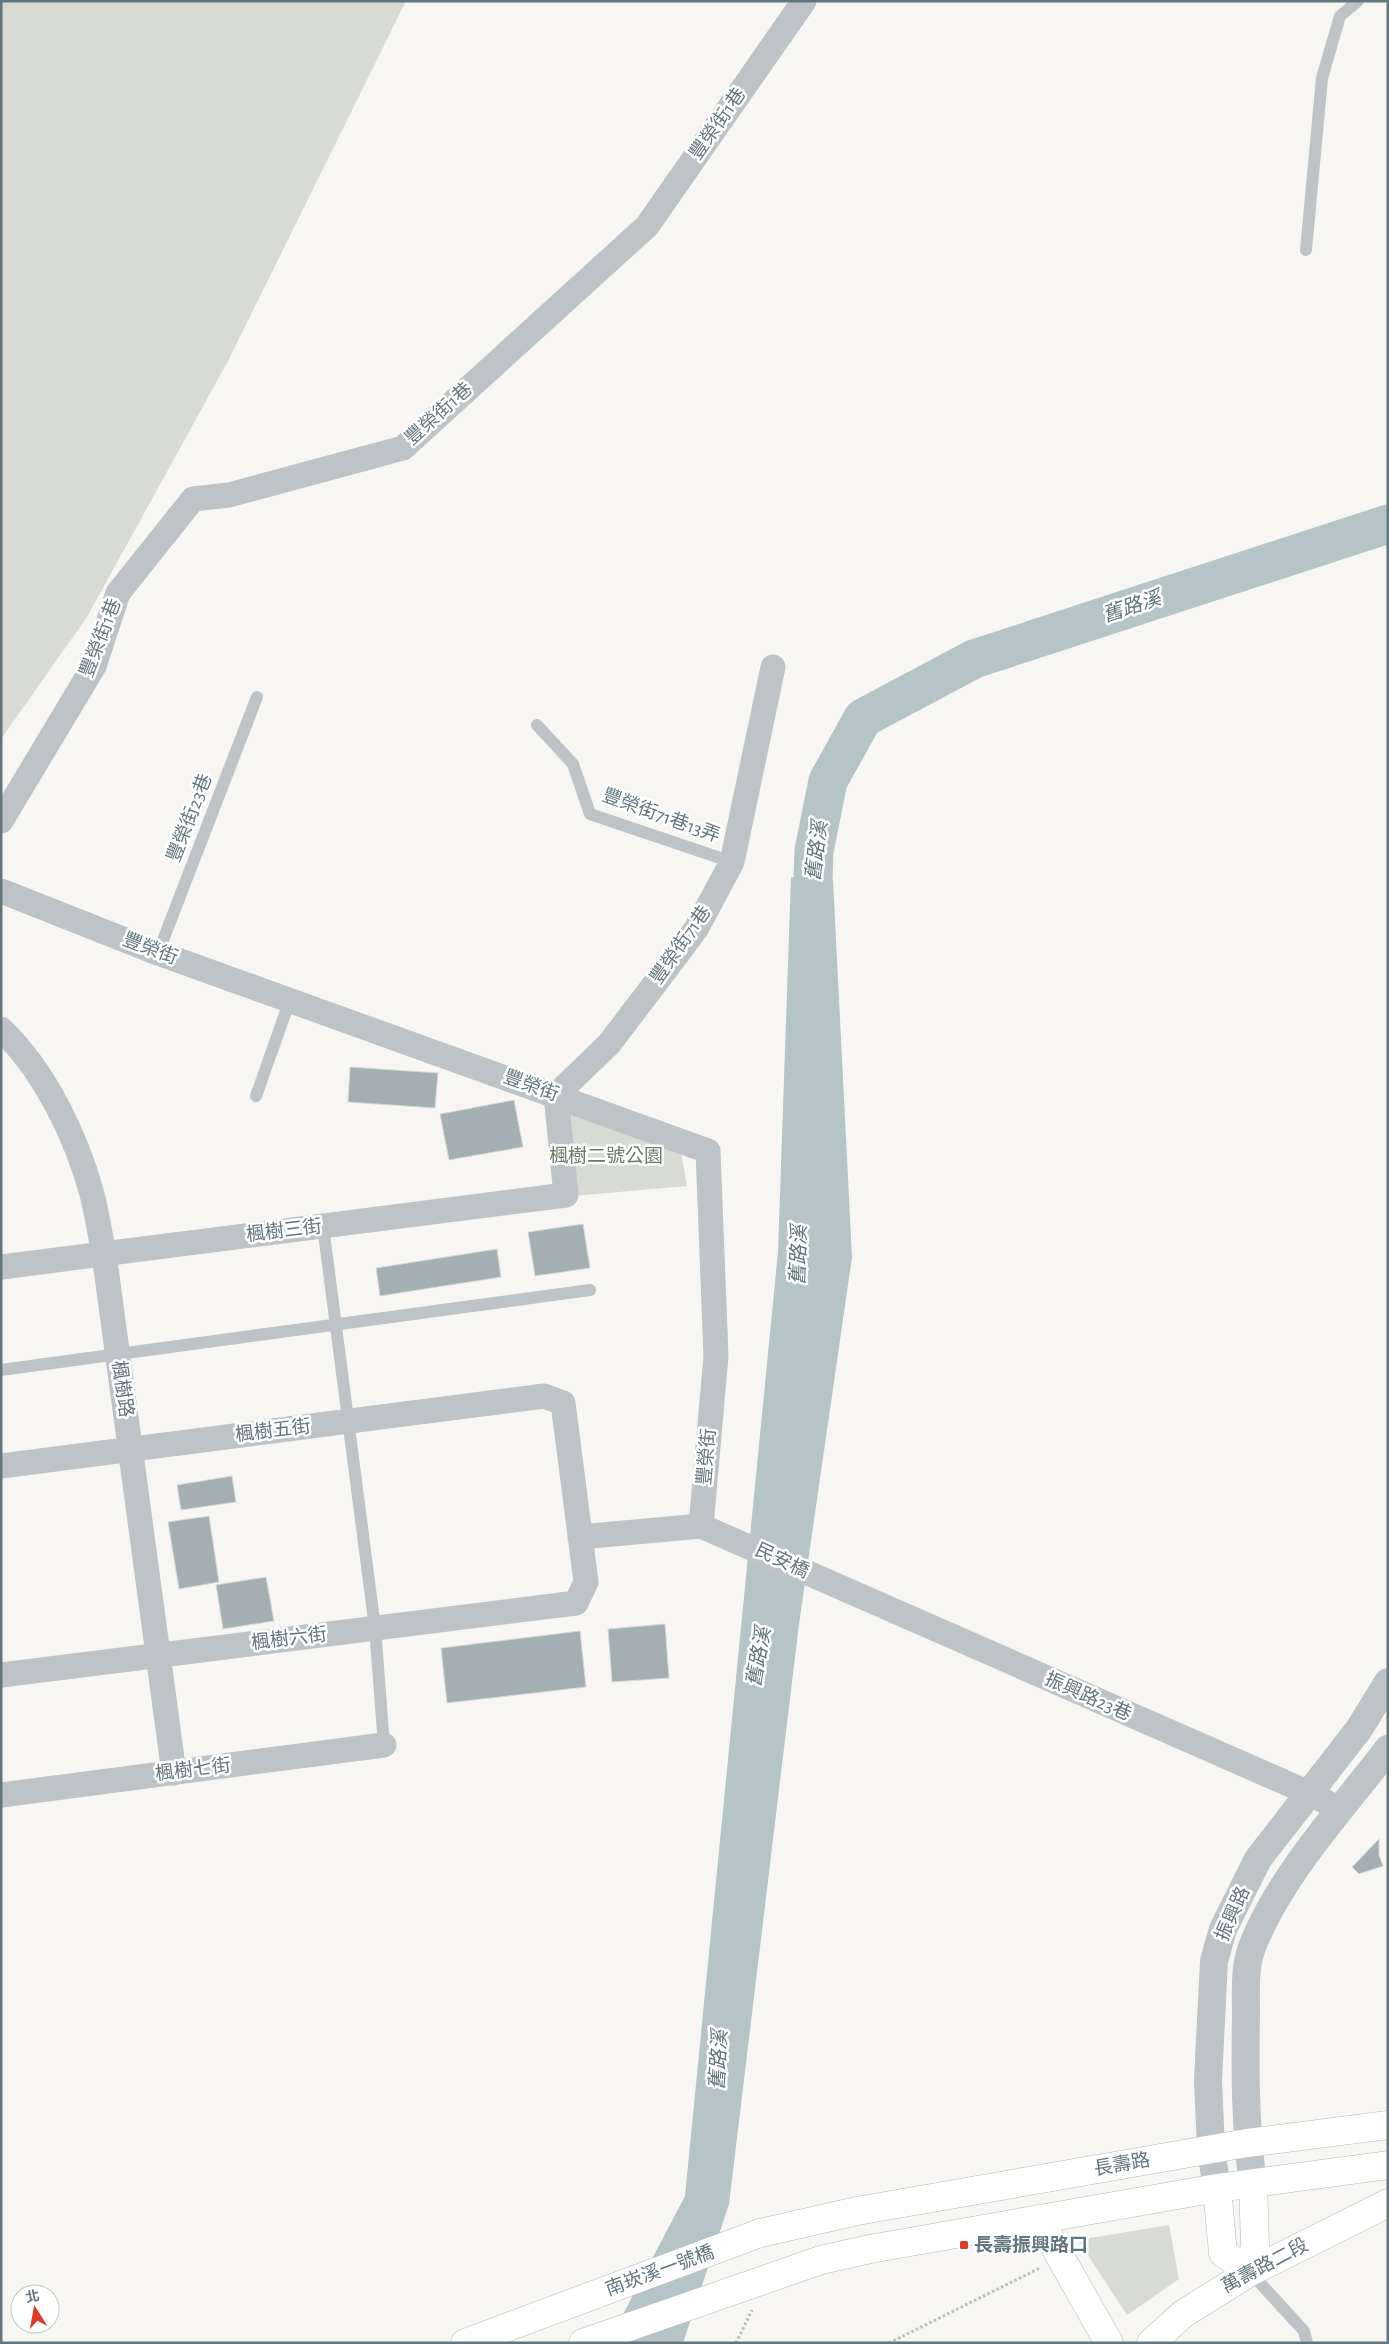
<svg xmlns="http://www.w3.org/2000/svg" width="1389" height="2344" viewBox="0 0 1389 2344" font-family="'Alegreya Sans','Noto Sans TC',sans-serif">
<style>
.green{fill:#d7dbd2}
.water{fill:#b5c4c6}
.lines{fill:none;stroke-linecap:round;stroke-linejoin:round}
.river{stroke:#b5c4c6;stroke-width:39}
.building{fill:#a4afb3;stroke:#d8d8d6}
.primary-casing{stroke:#b1b7ba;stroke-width:29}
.path{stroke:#b8bcbe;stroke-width:3;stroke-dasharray:2.5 2.5;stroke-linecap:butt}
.service{stroke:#bdc3c6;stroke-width:12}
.minor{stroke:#bdc3c6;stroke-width:25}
.tertiary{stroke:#bdc3c6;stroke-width:28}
.primary{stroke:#fff;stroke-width:28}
.poi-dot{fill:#e03c2a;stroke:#fff;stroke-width:2}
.labels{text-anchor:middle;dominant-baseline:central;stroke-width:5;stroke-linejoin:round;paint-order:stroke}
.street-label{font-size:19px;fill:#62767e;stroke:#fff}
.park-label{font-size:19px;fill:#6c7b65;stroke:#fff}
.poi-label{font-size:19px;font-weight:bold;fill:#62767e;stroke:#fff;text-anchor:start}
.water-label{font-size:20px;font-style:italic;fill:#5d7679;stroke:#fff}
</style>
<rect width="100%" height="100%" fill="#f7f6f3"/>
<path class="green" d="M1,1H406L228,361L87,617L1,739Z
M562,1098L680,1147L687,1186L573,1196Z
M1169,2225L1179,2279L1127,2315L1078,2240Z"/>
<path class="water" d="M791,877L833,880L852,1257L799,1624L729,2204L683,2343H608L685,2196L778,1252Z"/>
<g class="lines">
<path class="river" d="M811,933L814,851L828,781L863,718L974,659L1388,524"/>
</g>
<path class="building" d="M350,1067L438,1073L435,1108L348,1102Z
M514,1100L523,1147L449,1160L440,1114Z
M583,1224L590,1268L535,1276L528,1232Z
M497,1249L501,1277L380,1296L376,1268Z
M232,1476L236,1502L181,1510L177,1485Z
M209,1516L219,1582L179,1589L168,1522Z
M266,1577L274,1621L223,1629L216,1585Z
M665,1624L669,1678L612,1682L608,1629Z
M580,1631L586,1687L447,1703L441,1648Z
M1379,1839V1855L1383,1866L1359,1874L1352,1867Z"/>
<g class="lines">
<g class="primary-casing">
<path id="primary" d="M1217,2188L1223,2253L1250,2272
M1039,2219L1109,2343
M1250,2272L1255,2245L1253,2184
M465,2343L760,2233L857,2211L1247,2143L1388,2125
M583,2343L821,2260L870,2249L1217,2188L1388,2165
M1151,2343L1183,2314L1250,2272L1388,2203"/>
</g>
<path class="path" d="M736,2343L752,2310
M889,2343L1040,2268"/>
<path class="service" d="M1306,250L1322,78L1340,16L1358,1
M537,725L573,764L590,814L732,862
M158,953L257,697
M256,1096L290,1000
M323,1226L375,1628L384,1745
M1,1370L590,1290
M1250,2272L1304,2331L1307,2343"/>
<path class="minor" d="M1,821L94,666L118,593L193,499L229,495L403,448L647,226L804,1
M1,891L158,953L708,1151L716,1356L701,1526
M1,1029C45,1071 76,1136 92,1194C97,1214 100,1234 104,1254L174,1773
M1,1267L566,1195L556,1095L609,1044L676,956L696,929L732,862L773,667
M1,1466L544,1396L563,1403L586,1582L576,1603L1,1675
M580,1537L701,1526L1309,1793L1341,1810
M1,1795L384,1745"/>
<path class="tertiary" d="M1253,2184C1245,2127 1245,2070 1246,2013C1246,1989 1244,1964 1254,1942C1283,1872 1342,1809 1388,1749
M1217,2188L1211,2150L1208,2080L1214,1961L1223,1929L1258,1859L1359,1729L1388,1682"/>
<use href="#primary" class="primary"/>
</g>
<rect class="poi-dot" x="959" y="2240" width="10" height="10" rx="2.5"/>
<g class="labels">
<g class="street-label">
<text transform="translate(718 124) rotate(-55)">豐榮街1巷</text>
<text transform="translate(439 414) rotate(-42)">豐榮街1巷</text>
<text transform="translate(101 638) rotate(-69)">豐榮街1巷</text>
<text transform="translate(661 816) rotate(20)">豐榮街71巷13弄</text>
<text transform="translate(190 818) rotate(-69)">豐榮街23巷</text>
<text transform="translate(681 945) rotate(-55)">豐榮街71巷</text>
<text transform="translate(150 949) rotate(21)">豐榮街</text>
<text transform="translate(531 1086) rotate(20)">豐榮街</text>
<text transform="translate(284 1231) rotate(-7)">楓樹三街</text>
<text transform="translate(122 1389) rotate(82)">楓樹路</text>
<text transform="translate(273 1431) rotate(-7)">楓樹五街</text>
<text transform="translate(707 1457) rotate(-85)">豐榮街</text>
<text transform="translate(782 1561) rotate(25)">民安橋</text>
<text transform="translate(289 1639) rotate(-7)">楓樹六街</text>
<text transform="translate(1088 1697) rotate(24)">振興路23巷</text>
<text transform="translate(193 1770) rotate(-7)">楓樹七街</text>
<text transform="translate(1233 1914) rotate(-66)">振興路</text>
<text transform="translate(1122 2165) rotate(-10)">長壽路</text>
<text transform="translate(1265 2266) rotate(-28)">萬壽路二段</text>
<text transform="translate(660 2271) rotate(-20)">南崁溪一號橋</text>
</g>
<g class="park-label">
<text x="606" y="1156">楓樹二號公園</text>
</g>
<g class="poi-label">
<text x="974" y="2245">長壽振興路口</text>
</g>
<g class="water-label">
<text transform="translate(1132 607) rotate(-18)">舊路溪</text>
<text transform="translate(817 851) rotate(-83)">舊路溪</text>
<text transform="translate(799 1255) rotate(-88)">舊路溪</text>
<text transform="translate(759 1657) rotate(-80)">舊路溪</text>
<text transform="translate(719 2060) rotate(-87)">舊路溪</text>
</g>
</g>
<rect width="1389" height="2344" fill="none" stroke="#62767e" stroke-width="5"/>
<g transform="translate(35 2309) rotate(349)"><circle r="24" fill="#ffffff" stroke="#c0c8cb"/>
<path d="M0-4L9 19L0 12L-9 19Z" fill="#e03c2a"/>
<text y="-8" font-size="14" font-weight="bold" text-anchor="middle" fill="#62767e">北</text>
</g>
</svg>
